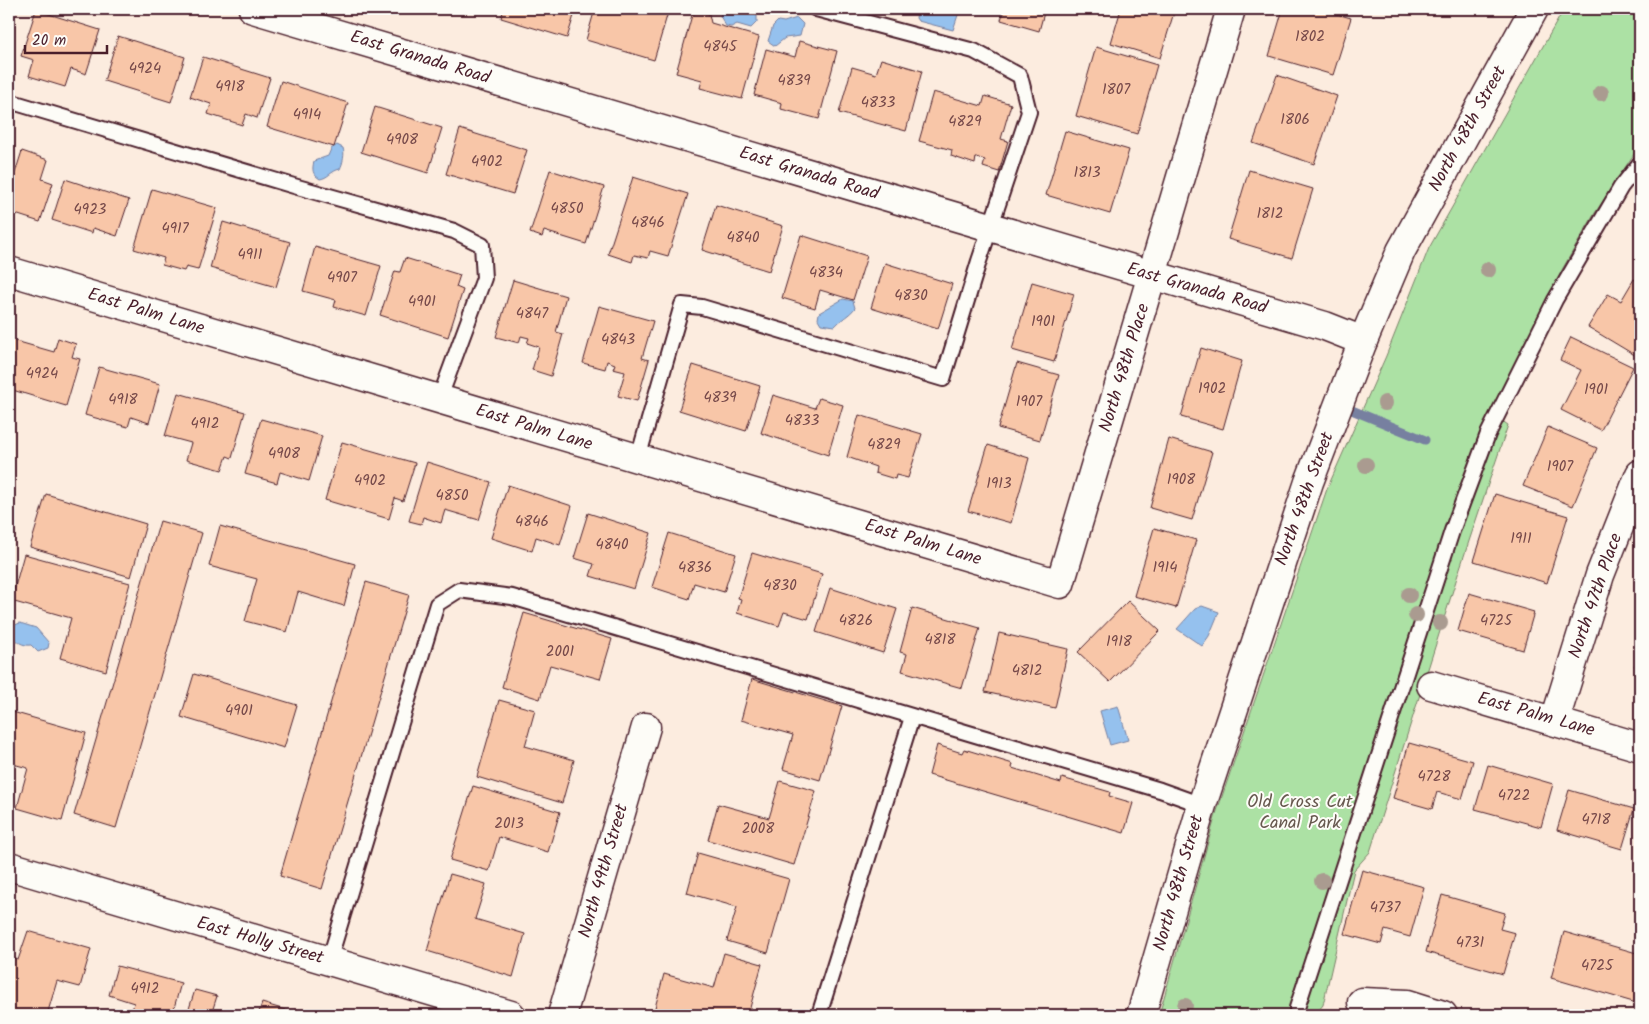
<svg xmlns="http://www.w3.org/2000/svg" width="1649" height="1024" viewBox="0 0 1649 1024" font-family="Kalam,sans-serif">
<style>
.green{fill:#ace1a4;stroke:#7b8068}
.water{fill:#95c1ee;stroke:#7780a0}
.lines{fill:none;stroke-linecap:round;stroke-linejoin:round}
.stream{stroke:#7780a0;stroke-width:9}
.building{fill:#f8c6a8;stroke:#4a1f2b}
.lane-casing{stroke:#4a1f2b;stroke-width:18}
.street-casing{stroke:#4a1f2b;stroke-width:31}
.secondary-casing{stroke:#4a1f2b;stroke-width:31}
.lane{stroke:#fdfcf7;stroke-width:14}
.street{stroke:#fdfcf7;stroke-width:28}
.secondary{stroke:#fdfcf7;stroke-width:28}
.tree{fill:#aa9b90}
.labels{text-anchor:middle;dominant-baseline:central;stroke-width:4;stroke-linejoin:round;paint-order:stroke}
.number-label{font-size:15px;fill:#76494a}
.street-label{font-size:18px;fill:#4a1f2b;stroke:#fdfcf7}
.park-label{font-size:18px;fill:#67594f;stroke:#fdfcf7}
</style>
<rect width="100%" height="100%" fill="#fcecdf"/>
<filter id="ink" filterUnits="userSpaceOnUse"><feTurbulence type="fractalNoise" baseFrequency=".02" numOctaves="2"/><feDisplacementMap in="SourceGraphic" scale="10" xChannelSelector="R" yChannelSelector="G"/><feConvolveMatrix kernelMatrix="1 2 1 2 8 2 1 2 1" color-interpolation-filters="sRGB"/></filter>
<g filter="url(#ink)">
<path class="green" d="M1564,9H1640V145L1595,213L1563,268L1491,413L1508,425L1460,568L1370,852L1354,870L1323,1005L1315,1015H1159L1216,814L1327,489L1386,356L1429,248Z"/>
<path class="water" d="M723,9H749L757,16V22L751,28L737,24L731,27L726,26L720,16Z
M928,9H960L953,30L918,21L916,18L917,11Z
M797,18L803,24L800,36L785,38L775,46L768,41L773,26L778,21L784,22Z
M337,145L343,148C345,154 343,163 340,169C331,171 328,178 320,179C312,174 312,170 314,161L328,156L331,149Z
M843,299L853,301L855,308C850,315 841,319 835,326L821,324L818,319L819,313Z
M1202,606L1219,612L1209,636L1202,646L1177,629L1195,609Z
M20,623L36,628L49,643L48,648L38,652L31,645C23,646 15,642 12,633L15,625Z
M1118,706L1128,740L1110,745L1100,711Z"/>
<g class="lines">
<path class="stream" d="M1342,406L1425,440"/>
</g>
<path class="building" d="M9,9H15L9,31Z
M504,9H576L567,38L501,18Z
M669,9L654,60L586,40L595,9Z
M1004,9H1045L1039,31L1001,20Z
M1121,9H1175L1160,58L1111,43Z
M1283,9H1319L1351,18L1333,75L1269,56Z
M36,10L100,30L86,74L71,69L65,87L29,76L34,60L21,56Z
M699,11L709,14L711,23L759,37L742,99L700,88L702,80L676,73L692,15Z
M118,36L185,57L171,102L104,81Z
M799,41L837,51L819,119L781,109L782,103L754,95L766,49L795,57Z
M1096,47L1157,65L1137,134L1076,116Z
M203,57L270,78L257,118L246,114L242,125L208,114L211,104L190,97Z
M881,59L922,71L906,131L839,113L852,67L876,74Z
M1277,75L1337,96L1314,164L1253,143Z
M281,81L348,103L334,147L267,127Z
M933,92L982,106L985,96L1011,104L1001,139L1008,141L999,172L983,167L985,160L976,157L975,164L951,156L952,150L919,141Z
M375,107L442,128L428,173L361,152Z
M460,129L527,150L513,194L446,174Z
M1065,131L1129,150L1110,214L1046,195Z
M22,151L48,160L42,179L53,183L40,222L9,212V171L15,173Z
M550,170L604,187L586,244L544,231L542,237L530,233Z
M1249,170L1313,189L1292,258L1228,239Z
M633,177L688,194L668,256L650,251L648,258L634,255L632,262L608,254Z
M65,179L129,200L117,236L93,228L92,233L52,220Z
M152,189L217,208L198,270L186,267L184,271L162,265L164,258L134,249Z
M716,205L783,226L769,271L702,250Z
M223,222L290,242L276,287L210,268Z
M801,235L867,256L853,300L820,290L815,308L782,298Z
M315,247L381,266L366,316L334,307L336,300L303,291Z
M405,258L460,275L456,287L463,290L448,337L380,315L395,271L400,272Z
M885,263L952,284L938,329L871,308Z
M1634,279L1640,283V353L1638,357L1588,327L1608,294L1621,301Z
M513,280L566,296L556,332L563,334L551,376L532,370L539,347L527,343L529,338L521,336L519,343L496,337Z
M1032,282L1074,294L1054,362L1012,350Z
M599,306L653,321L642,358L649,360L637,401L618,396L625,372L613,369L615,364L607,361L605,369L583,363Z
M1571,337L1633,367L1601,430L1561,410L1581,370L1560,360Z
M58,338L76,344L72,357L80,359L66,406L9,389V351L12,340L54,352Z
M1201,348L1242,361L1223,429L1181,417Z
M1017,363L1059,375L1040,440L998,428Z
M693,365L760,386L746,431L679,410Z
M99,367L160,384L149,423L131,417L128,427L85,415Z
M178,393L245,412L232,458L227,456L222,470L186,460L191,443L165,436Z
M773,395L815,408L819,398L843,405L828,455L761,433Z
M859,415L922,434L908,478L896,475L895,479L875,473L876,467L847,457Z
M261,419L322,436L309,481L280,472L277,483L245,474Z
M1548,427L1597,448L1573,506L1523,486Z
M1169,439L1212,452L1192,520L1150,508Z
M342,442L415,463L403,501L395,498L389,519L325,500Z
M988,445L1029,458L1011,523L968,511Z
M427,462L491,482L479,520L445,510L441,523L423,517L421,524L409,521Z
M508,485L572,506L560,545L536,537L532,551L491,538Z
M46,494L146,524L131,577L30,547Z
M1495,494L1568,516L1547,583L1474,561Z
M588,513L651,533L634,589L590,576L594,564L574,558Z
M160,521L202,533L116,828L74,815Z
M220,526L355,564L344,606L298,592L287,632L245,621L257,579L209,566Z
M1154,528L1196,540L1176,608L1134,596Z
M669,533L736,554L724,592L694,583L689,599L652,587Z
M752,553L822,574L808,619L784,612L779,626L737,613L741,599L738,598Z
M24,554L130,583L106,671L60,658L71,618L11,601Z
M366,582L409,595L322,889L280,876Z
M830,588L897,609L883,653L816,632Z
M1469,593L1534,612L1523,650L1458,631Z
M1128,601L1160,631L1110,682L1078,652Z
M912,608L980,628L962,688L902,671L907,654L900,652Z
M524,613L612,639L600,679L550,665L540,699L502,687Z
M999,633L1068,649L1055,708L985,692Z
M1640,659V671L1634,666Z
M194,674L297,705L284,748L181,717Z
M752,679L842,706L820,780L783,769L793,735L741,720Z
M499,700L535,710L525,746L574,760L562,803L477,777Z
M9,711L86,733L62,821L17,808L28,768L9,763Z
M1409,743L1473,761L1462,799L1437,792L1432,809L1393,798Z
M937,745L962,753L964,749L1013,764L1012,768L1061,783L1062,778L1110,792L1109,796L1133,803L1124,833L929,775Z
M1488,765L1553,784L1541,827L1475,809Z
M780,781L816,791L794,865L708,840L718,804L769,818Z
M473,786L560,812L548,852L499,837L489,871L450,860Z
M1569,790L1634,809L1622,849L1557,830Z
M698,853L789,879L768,953L727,941L737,907L687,893Z
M1362,870L1424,887L1410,937L1385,930L1381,944L1344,934Z
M450,874L486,884L475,919L525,934L513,977L427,951Z
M1442,895L1505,913L1500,929L1515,933L1503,974L1426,952Z
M28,931L91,949L80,987L57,981L47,1015H9V966L11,957L18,960Z
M1564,932L1640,954V1004L1551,978Z
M724,953L762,964L748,1015H653L664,974L714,988Z
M117,966L181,983L172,1015H131L134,1003L109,995Z
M195,990L217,996L211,1015H187Z
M262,1003L302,1015H258Z"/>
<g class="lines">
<g class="lane-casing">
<path id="lane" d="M9,101L294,186L454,231L482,245L484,278L439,400
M638,458L682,305L702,307L943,379L979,261L1029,112L1020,76L974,51L816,9
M329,961L437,604L459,590L512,597L1160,790L1202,805
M1297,1008L1452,531L1488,434L1555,300L1621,187L1640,163
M819,1015L912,717"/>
</g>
<g class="street-casing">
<path id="street" d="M253,9L1325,326L1363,341
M9,271L1060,584L1231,9
M1431,685L1640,747
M1555,720L1600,575L1640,474
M9,866L511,1015
M1362,1002L1408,1004L1443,1015
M562,1015L646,727"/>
</g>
<g class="secondary-casing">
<path id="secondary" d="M1141,1015L1202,805L1309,482L1363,341L1401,251L1534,9"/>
</g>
<use href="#lane" class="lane"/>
<use href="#street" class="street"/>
<use href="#secondary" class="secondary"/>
</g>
<g class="tree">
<circle cx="1601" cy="93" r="8"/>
<circle cx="1488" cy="270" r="8"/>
<circle cx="1385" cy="403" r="8"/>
<circle cx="1366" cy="465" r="8"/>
<circle cx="1409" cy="595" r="8"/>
<circle cx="1416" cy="615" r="8"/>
<circle cx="1440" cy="623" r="8"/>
<circle cx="1322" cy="881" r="8"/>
<circle cx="1185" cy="1006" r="8"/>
</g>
</g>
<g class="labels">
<g class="number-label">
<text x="1310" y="37">1802</text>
<text x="720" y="47">4845</text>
<text x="145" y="69">4924</text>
<text x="794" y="81">4839</text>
<text x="230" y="87">4918</text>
<text x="1116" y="90">1807</text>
<text x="878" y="103">4833</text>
<text x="307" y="115">4914</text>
<text x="1295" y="120">1806</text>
<text x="965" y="122">4829</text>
<text x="402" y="140">4908</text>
<text x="487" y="162">4902</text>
<text x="1087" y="173">1813</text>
<text x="567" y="209">4850</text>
<text x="90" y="210">4923</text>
<text x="1270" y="214">1812</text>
<text x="648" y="223">4846</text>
<text x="175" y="229">4917</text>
<text x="743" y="238">4840</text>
<text x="250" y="255">4911</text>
<text x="826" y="273">4834</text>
<text x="342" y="278">4907</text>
<text x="911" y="296">4830</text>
<text x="422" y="302">4901</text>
<text x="532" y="314">4847</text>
<text x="1043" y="322">1901</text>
<text x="618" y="340">4843</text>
<text x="42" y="374">4924</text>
<text x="1212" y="389">1902</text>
<text x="1596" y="390">1901</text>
<text x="720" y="398">4839</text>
<text x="123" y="400">4918</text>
<text x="1029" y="402">1907</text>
<text x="802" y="421">4833</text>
<text x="205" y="424">4912</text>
<text x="884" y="445">4829</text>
<text x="284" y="454">4908</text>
<text x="1560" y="467">1907</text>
<text x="1181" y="480">1908</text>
<text x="370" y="481">4902</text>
<text x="999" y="484">1913</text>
<text x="452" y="496">4850</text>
<text x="532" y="522">4846</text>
<text x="1521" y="539">1911</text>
<text x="612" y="545">4840</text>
<text x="695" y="568">4836</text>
<text x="1165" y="568">1914</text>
<text x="780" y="586">4830</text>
<text x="856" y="621">4826</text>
<text x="1496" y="621">4725</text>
<text x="940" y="640">4818</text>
<text x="1119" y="642">1918</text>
<text x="560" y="652">2001</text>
<text x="1027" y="671">4812</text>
<text x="239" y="711">4901</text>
<text x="1434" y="777">4728</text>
<text x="1514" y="796">4722</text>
<text x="1596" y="820">4718</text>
<text x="509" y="824">2013</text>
<text x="758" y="829">2008</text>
<text x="1385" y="908">4737</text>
<text x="1470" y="943">4731</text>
<text x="1597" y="966">4725</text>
<text x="145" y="989">4912</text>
</g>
<g class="street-label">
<text transform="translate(420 58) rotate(17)">East Granada Road</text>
<text transform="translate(1468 129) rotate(-61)">North 48th Street</text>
<text transform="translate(809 174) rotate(17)">East Granada Road</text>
<text transform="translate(1197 289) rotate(16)">East Granada Road</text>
<text transform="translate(146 312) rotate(17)">East Palm Lane</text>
<text transform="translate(1125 368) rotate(-73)">North 48th Place</text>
<text transform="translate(534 428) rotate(17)">East Palm Lane</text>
<text transform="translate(1305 499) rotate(-70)">North 48th Street</text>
<text transform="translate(923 543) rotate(17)">East Palm Lane</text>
<text transform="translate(1596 596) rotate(-71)">North 47th Place</text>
<text transform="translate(1536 715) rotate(16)">East Palm Lane</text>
<text transform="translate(604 871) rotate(-74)">North 49th Street</text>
<text transform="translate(1179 883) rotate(-74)">North 48th Street</text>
<text transform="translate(260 941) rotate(16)">East Holly Street</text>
</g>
<g class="park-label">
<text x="1300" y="802">Old Cross Cut<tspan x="1300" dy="21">Canal Park</tspan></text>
</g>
</g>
<rect width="1649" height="1024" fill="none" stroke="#fdfcf7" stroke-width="30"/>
<rect x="15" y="15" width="1619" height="994" fill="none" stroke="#4a1f2b" stroke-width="2" filter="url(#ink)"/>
<path d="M25 45v8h82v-8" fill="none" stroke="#4a1f2b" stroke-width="2.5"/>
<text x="32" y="45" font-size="15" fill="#4a1f2b" stroke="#fdfcf7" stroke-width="4" paint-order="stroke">20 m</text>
</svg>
